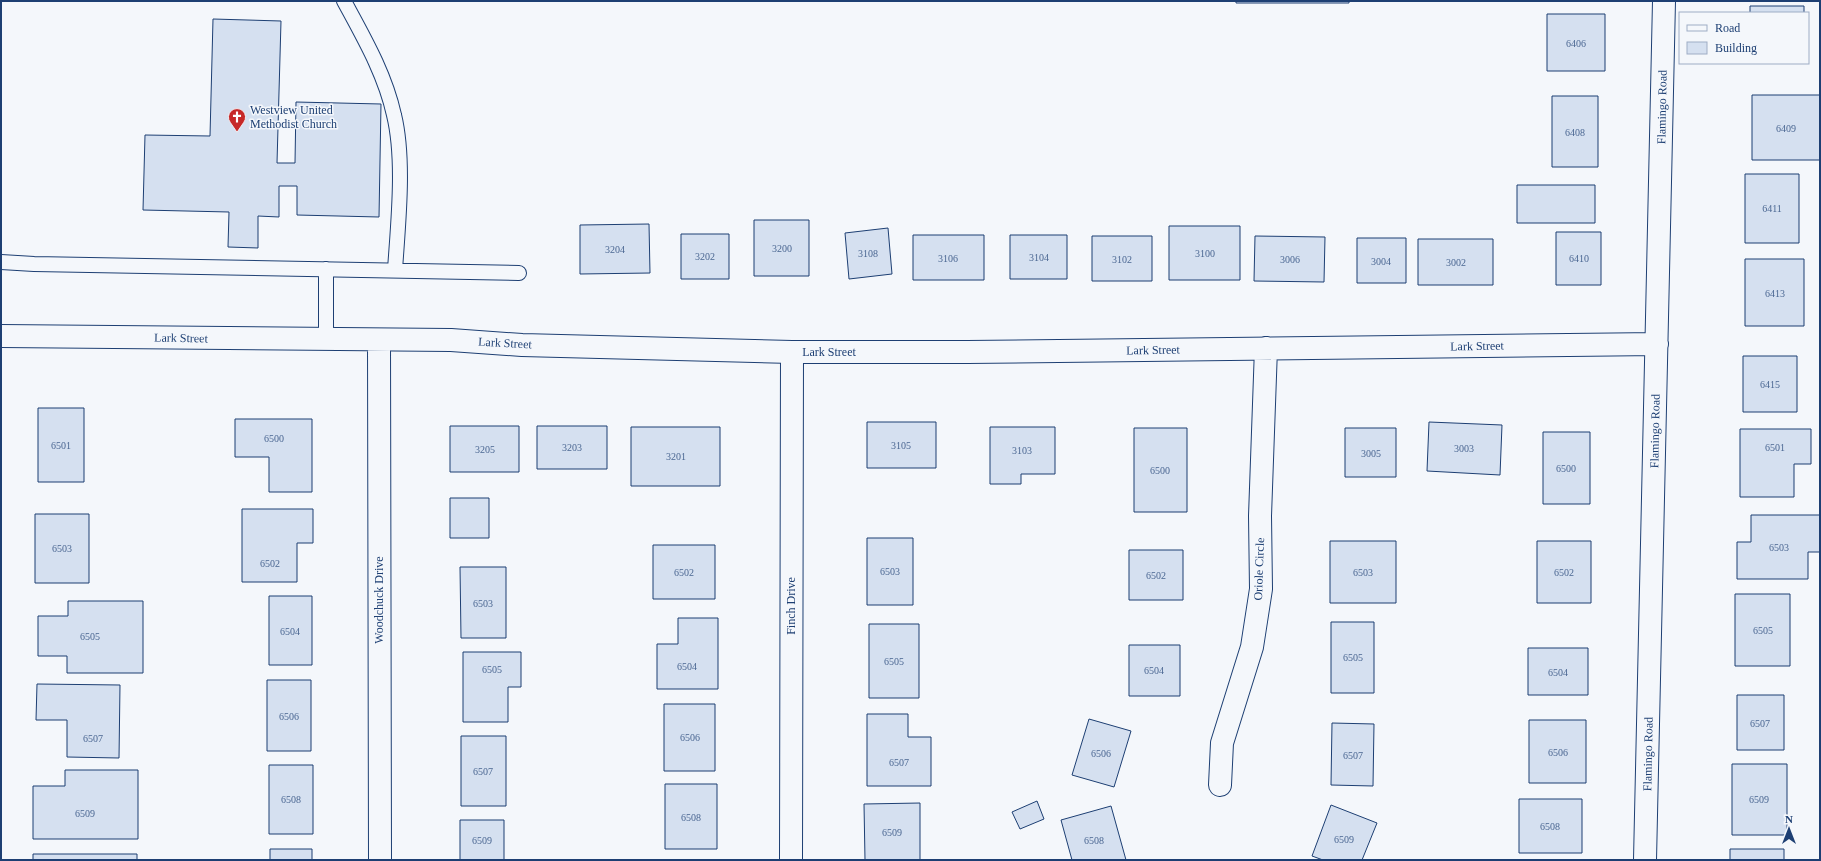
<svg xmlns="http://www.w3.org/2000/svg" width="1821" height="861" viewBox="0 0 1821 861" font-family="'Times New Roman',serif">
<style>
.building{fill:#d5e0f0;stroke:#1d3f73}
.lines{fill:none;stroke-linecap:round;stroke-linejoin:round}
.service-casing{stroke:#1d3f73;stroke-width:16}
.minor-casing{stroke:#1d3f73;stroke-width:24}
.service{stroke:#f4f7fb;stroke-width:14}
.minor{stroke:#f4f7fb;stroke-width:22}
.labels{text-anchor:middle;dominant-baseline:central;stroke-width:3;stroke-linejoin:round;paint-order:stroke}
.number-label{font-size:10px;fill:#4b6792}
.street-label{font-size:12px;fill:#1d3f73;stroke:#f4f7fb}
.poi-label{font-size:12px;fill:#1d3f73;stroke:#f4f7fb;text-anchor:start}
</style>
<rect width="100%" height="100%" fill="#f4f7fb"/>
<path class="building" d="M1236,1H1349V3H1236Z
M1750,6H1804V13H1750Z
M1547,14H1605V71H1547Z
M213,19L281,21L277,163H295L296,102L381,104L379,217L297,215V186H279V217L258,216V248L228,247L229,212L143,210L145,135L210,136Z
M1752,95H1820V160H1752Z
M1552,96H1598V167H1552Z
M1745,174H1799V243H1745Z
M1517,185H1595V223H1517Z
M754,220H809V276H754Z
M649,224L650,273L580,274V225Z
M1169,226H1240V280H1169Z
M888,228L892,274L849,279L845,233Z
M1556,232H1601V285H1556Z
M681,234H729V279H681Z
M913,235H984V280H913Z
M1010,235H1067V279H1010Z
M1092,236H1152V281H1092Z
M1255,236L1325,237L1324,282L1254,281Z
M1357,238H1406V283H1357Z
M1418,239H1493V285H1418Z
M1745,259H1804V326H1745Z
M1743,356H1797V412H1743Z
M38,408H84V482H38Z
M235,419H312V492H269V457H235Z
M867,422H936V468H867Z
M1429,422L1502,425L1500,475L1427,471Z
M450,426H519V472H450Z
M537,426H607V469H537Z
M631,427H720V486H631Z
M990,427H1055V474H1021V484H990Z
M1134,428H1187V512H1134Z
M1345,428H1396V477H1345Z
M1740,429H1811V464H1794V497H1740Z
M1543,432H1590V504H1543Z
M450,498H489V538H450Z
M242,509H313V543H297V582H242Z
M35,514H89V583H35Z
M1751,515H1820V552H1808V579H1737V542H1751Z
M867,538H913V605H867Z
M1330,541H1396V603H1330Z
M1537,541H1591V603H1537Z
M653,545H715V599H653Z
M1129,550H1183V600H1129Z
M460,567H506V638H461Z
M1735,594H1790V666H1735Z
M269,596H312V665H269Z
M68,601H143V673H67V656H38V616H68Z
M678,618H718V689H657V644H678Z
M1331,622H1374V693H1331Z
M869,624H919V698H869Z
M1129,645H1180V696H1129Z
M1528,648H1588V695H1528Z
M463,652H521V687H508V722H463Z
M267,680H311V751H267Z
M37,684L120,685L119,758L67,757V720H36Z
M1737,695H1784V750H1737Z
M664,704H715V771H664Z
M867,714H908V737H931V786H867Z
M1089,719L1131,731L1114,787L1072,775Z
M1529,720H1586V783H1529Z
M1332,723L1374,724L1373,786L1331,785Z
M461,736H506V806H461Z
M1732,764H1787V835H1732Z
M269,765H313V834H269Z
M65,770H138V839H33V786H65Z
M665,784H717V849H665Z
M1519,799H1582V853H1519Z
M1037,801L1044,819L1020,829L1012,812Z
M920,803V860H865L864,804Z
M1331,805L1377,823L1362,860H1323L1312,856Z
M1111,806L1126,860H1072L1061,820Z
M460,820H504V860H460Z
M270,849H312V860H270Z
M1730,849H1784V860H1730Z
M33,854H137V860H33Z"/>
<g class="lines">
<g class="service-casing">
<path id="service" d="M344,1C364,38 385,74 394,115C405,160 398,224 395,270
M1,262L34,264L519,273
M326,269V339"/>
</g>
<g class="minor-casing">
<path id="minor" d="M1,336L451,340L522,345L792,352H967L1657,344
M379,340L380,860
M1220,785L1222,743L1252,647L1261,589L1260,516L1266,348
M791,860L792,352
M1645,860L1664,1"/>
</g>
<use href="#service" class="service"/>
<use href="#minor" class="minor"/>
</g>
<defs>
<g id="church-pin" transform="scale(0.9)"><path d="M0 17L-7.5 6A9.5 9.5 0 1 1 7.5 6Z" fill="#c62828" stroke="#f4f7fb"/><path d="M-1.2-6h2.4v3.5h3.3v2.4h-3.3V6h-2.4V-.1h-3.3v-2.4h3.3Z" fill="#fff"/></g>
</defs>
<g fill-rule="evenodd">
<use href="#church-pin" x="237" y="117"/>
</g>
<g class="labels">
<g class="number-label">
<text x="1576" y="43">6406</text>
<text x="1786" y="128">6409</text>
<text x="1575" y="132">6408</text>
<text x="1772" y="208">6411</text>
<text x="782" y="248">3200</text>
<text x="615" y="249">3204</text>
<text x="868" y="253">3108</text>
<text x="1205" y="253">3100</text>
<text x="705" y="256">3202</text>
<text x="1039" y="257">3104</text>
<text x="948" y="258">3106</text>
<text x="1579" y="258">6410</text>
<text x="1122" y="259">3102</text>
<text x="1290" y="259">3006</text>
<text x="1381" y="261">3004</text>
<text x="1456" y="262">3002</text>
<text x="1775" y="293">6413</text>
<text x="1770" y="384">6415</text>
<text x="274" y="438">6500</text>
<text x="61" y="445">6501</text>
<text x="901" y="445">3105</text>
<text x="572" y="447">3203</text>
<text x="1775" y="447">6501</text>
<text x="1464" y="448">3003</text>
<text x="485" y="449">3205</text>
<text x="1022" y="450">3103</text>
<text x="1371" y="453">3005</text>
<text x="676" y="456">3201</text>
<text x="1566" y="468">6500</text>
<text x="1160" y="470">6500</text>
<text x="1779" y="547">6503</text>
<text x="62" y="548">6503</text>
<text x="270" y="563">6502</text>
<text x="890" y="571">6503</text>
<text x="684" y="572">6502</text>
<text x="1363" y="572">6503</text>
<text x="1564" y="572">6502</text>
<text x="1156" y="575">6502</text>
<text x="483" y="603">6503</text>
<text x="1763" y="630">6505</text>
<text x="290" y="631">6504</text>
<text x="90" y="636">6505</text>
<text x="1353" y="657">6505</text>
<text x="894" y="661">6505</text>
<text x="687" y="666">6504</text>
<text x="492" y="669">6505</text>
<text x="1154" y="670">6504</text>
<text x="1558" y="672">6504</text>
<text x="289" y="716">6506</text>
<text x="1760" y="723">6507</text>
<text x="690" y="737">6506</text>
<text x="93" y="738">6507</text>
<text x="1558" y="752">6506</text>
<text x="1101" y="753">6506</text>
<text x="1353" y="755">6507</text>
<text x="899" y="762">6507</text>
<text x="483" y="771">6507</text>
<text x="291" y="799">6508</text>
<text x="1759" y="799">6509</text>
<text x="85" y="813">6509</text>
<text x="691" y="817">6508</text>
<text x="1550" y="826">6508</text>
<text x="892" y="832">6509</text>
<text x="1344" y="839">6509</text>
<text x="482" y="840">6509</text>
<text x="1094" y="840">6508</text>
</g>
<g class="street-label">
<text transform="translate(1662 107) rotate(-89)">Flamingo Road</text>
<text transform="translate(181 338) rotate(1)">Lark Street</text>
<text transform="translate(505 343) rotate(3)">Lark Street</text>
<text transform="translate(1477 346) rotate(-1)">Lark Street</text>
<text transform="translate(1153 350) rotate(-1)">Lark Street</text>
<text x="829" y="352">Lark Street</text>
<text transform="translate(1655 431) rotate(-89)">Flamingo Road</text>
<text transform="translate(1259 569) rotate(-88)">Oriole Circle</text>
<text transform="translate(379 600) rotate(-90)">Woodchuck Drive</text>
<text transform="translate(791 606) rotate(-90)">Finch Drive</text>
<text transform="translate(1648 754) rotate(-89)">Flamingo Road</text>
</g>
<g class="poi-label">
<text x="250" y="110">Westview United<tspan x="250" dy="14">Methodist Church</tspan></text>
</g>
</g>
<rect width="1821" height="861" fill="none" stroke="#1d3f73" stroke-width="4"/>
<rect x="1679" y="12" width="130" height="52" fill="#f4f7fb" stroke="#9eadc5"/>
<rect x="1687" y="25" width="20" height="6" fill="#f4f7fb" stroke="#9eadc5"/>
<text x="1715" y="32" font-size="12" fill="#1d3f73">Road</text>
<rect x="1687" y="42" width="20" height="12" fill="#d5e0f0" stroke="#9eadc5"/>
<text x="1715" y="52" font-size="12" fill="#1d3f73">Building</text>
<g transform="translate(1789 829)" stroke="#f4f7fb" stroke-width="3" paint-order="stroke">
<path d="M0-3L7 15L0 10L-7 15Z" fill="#1d3f73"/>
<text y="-6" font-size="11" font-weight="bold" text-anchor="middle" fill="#1d3f73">N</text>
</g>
</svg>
